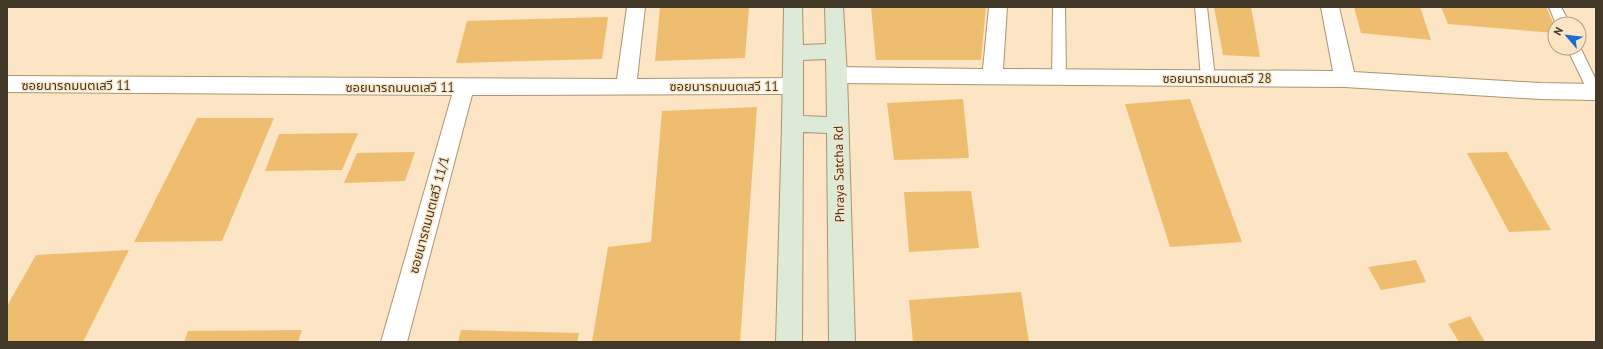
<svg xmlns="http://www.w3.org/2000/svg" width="1603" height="349" viewBox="0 0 1603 349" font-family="'PT Sans','Noto Sans Thai',sans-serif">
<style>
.building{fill:#eebd6f}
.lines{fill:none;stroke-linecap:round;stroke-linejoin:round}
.lane-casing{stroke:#ae946e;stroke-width:2}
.street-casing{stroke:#ae946e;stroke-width:2}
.secondary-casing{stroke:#ae946e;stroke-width:2}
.lane{fill:#fff;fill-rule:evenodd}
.street{fill:#fff;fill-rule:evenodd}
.secondary{fill:#dcead7;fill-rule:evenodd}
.labels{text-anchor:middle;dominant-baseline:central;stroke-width:3;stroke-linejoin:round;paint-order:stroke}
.street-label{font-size:13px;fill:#423828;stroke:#fbe5c5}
</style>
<rect width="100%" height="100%" fill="#fbe5c5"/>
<path class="building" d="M660,7H749L745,58L655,61Z
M871,7H986L981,60H876Z
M1214,7H1251L1260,57L1223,55Z
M1354,7H1420L1431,40L1361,33Z
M1441,7H1546L1555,27V33L1448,24Z
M608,17L602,59L456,63L467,21Z
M963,99L969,158L894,160L887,103Z
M1190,99L1242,242L1170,247L1125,104Z
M757,107L740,342H592L608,247L651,242L662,111Z
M197,118H274L222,241L134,242Z
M358,133L342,170L265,171L279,134Z
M415,152L405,181L344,183L357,153Z
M1507,152L1551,230L1509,232L1467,153Z
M971,191L979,248L909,252L904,192Z
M129,250L83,342H7V306L36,255Z
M1416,260L1426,282L1381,290L1368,267Z
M1021,292L1029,342H913L909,300Z
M1470,316L1485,342H1459L1448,324Z
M302,330L298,342H184L188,331Z
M461,330L579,333L577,342H458Z"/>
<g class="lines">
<g class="lane-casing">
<path id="lane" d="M1053,7H1065L1066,77L1064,81L1059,82L1054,81L1052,77Z
M1195,7H1207L1215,78L1213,82L1208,83L1203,82L1201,78Z
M1549,7H1561L1570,24H1556Z
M1579,45L1596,80V97L1590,96L1567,48H1579Z"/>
</g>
<g class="street-casing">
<path id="street" d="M627,7H645L637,79L793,78L800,81L803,86L800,91L793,94L472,95L407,342H381L452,95L7,92V76L617,79Z
M989,7H1007L1003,69L1333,71L1321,7H1339L1354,72L1540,83L1596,84V100L1540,99L1345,87L837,83L830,80L827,75L830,70L837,67L983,69Z"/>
</g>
<g class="secondary-casing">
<path id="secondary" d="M784,7H802L803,45L826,44L825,7H843L847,75L855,342H829L827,133L803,132L802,342H776L782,124ZM826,59L827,117L803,116V60Z"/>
</g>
<use href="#lane" class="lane"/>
<use href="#street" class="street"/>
<use href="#secondary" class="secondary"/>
</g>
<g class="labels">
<g class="street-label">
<text x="1217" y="78">ซอยนารถมนตเสวี 28</text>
<text x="76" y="85">ซอยนารถมนตเสวี 11</text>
<text x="724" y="86">ซอยนารถมนตเสวี 11</text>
<text x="400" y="87">ซอยนารถมนตเสวี 11</text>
<text transform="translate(839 174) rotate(-91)">Phraya Satcha Rd</text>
<text transform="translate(429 215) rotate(-75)">ซอยนารถมนตเสวี 11/1</text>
</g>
</g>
<rect width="1603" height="349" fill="none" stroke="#423828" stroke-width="16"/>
<g transform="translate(1567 36) rotate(298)"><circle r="19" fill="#fbe5c5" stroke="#b1a086"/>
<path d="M0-3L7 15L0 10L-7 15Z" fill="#1b6bd5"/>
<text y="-6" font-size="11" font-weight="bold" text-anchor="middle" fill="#423828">N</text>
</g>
</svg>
